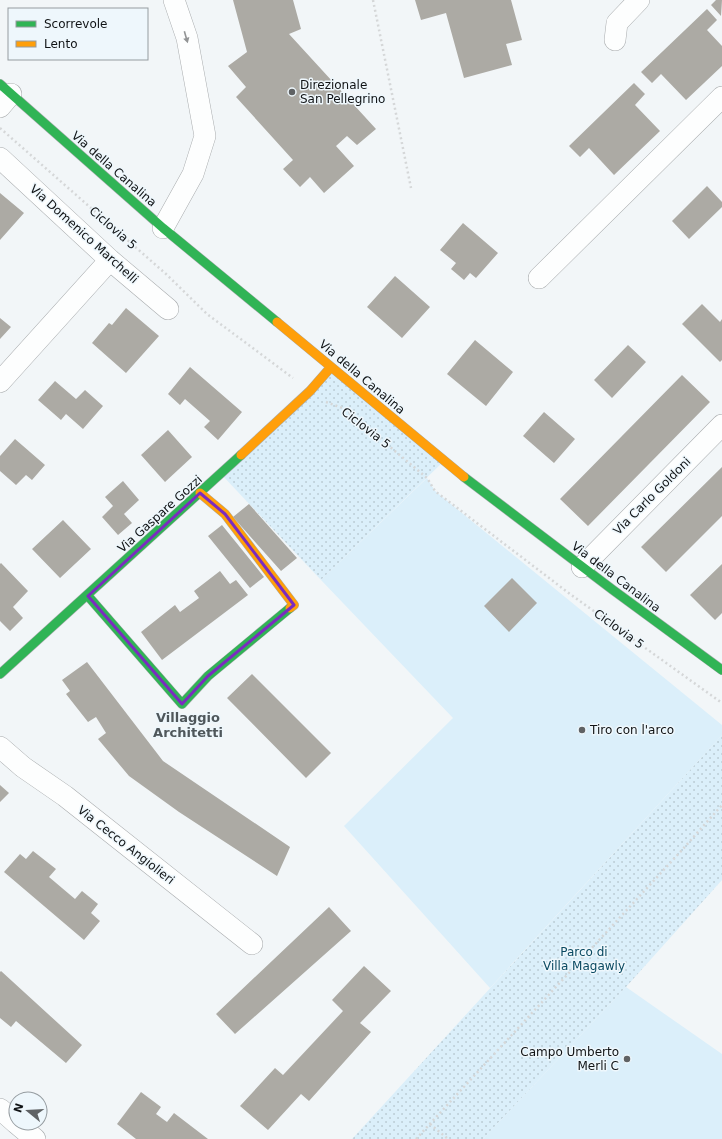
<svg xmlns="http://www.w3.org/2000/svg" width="722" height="1139" viewBox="0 0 722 1139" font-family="'DejaVu Sans',sans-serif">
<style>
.grass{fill:url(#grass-dots)}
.pitch{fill:#dbeffa}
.building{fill:#acaaa4}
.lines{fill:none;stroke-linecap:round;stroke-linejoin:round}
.street-casing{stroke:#a8abad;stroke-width:22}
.fast-casing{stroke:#a8abad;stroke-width:10}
.slow-casing{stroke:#a8abad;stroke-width:10}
.path{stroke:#d5d7d8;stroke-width:2.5;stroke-dasharray:2 3;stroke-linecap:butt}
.street{stroke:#fdfefe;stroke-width:21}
.fast{stroke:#30b455;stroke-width:9}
.slow{stroke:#ff9f0a;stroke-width:9}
.oneway{fill:#929495}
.marked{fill:none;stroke:#7b2cbf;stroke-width:3;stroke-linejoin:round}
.poi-dot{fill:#5f6264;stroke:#eef7fc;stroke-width:1.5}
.labels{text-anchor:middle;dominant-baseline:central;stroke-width:3;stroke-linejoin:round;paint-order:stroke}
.poi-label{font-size:12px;fill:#101315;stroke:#eef7fc;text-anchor:start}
.street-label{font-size:12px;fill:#101315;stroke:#eef7fc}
.park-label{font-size:12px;fill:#0a4961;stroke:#eef7fc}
.neighbourhood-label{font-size:13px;font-weight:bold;fill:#4f575b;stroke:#eef7fc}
</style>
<defs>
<pattern id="grass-dots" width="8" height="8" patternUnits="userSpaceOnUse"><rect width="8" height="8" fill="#dbeffa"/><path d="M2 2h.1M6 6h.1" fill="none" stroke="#bbccd5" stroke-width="1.8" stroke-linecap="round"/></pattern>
</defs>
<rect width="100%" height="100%" fill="#f2f6f8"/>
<path class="grass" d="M331,367L444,461L321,580L221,474Z
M722,735V880L626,987L483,1139H352Z"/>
<path class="pitch" d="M427,478L435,491L722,725V735L490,988L344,826L453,718L321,580Z
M626,987L722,1054V1139H483Z"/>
<path class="building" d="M233,0H293L301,29L289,34L376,129L357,145L347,136L336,146L354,166L324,193L310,177L300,187L283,169L293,160L236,97L246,87L228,66L247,52Z
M415,0H511L522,40L506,44L512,65L464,78L446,13L421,20Z
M716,0H722L721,16L711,5Z
M707,9L717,20L707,30L722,46V66L686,100L661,74L652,83L641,72Z
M634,83L645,94L635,105L660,131L614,175L589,148L580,157L569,146Z
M707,186L722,202V207L689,239L672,221Z
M0,193L24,213L0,240Z
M463,223L498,253L476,278L470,273L464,280L451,269L456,263L440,250Z
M395,276L430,307L402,338L367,307Z
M702,304L720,322L722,319V360L720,362L682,324Z
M126,308L159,336L126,373L92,343L109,323L112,325Z
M0,318L11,327L0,339Z
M475,340L513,372L486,406L447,374Z
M628,345L646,362L612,398L594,380Z
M190,367L242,412L218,440L204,427L210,421L185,399L180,405L168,394Z
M682,375L710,402L588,526L560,499Z
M55,381L76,399L85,390L103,406L83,429L66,414L61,420L38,400Z
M544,412L575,439L554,463L523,436Z
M168,430L192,457L165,482L141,455Z
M15,439L45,465L32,480L26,475L16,485L0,471V456Z
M722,467V516L666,572L641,547Z
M123,481L139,500L124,514L132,523L118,535L102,517L113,506L105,497Z
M249,504L297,558L281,571L233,517Z
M63,520L91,549L60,578L32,549Z
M222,525L264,577L250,588L208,536Z
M1,563L28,591L13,607L23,618L10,631L0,621V564Z
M722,564V613L715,620L690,595Z
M220,571L230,584L236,580L248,595L162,660L141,632L175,605L180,612L199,598L194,591Z
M512,578L537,603L509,632L484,606Z
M87,662L163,761L290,847L277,876L179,812L129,776L98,739L106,733L96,717L88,722L66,694L70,691L62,680Z
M252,674L331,753L306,778L227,698Z
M0,785L9,793L0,802Z
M33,851L56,869L49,877L75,899L82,891L98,904L91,913L100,921L84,940L4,872L20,854L26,859Z
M329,907L351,931L235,1034L216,1014Z
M364,966L391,991L360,1023L371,1032L309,1101L301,1094L268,1130L240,1106L275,1068L283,1075L343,1011L332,1000Z
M1,971L82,1045L66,1063L16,1021L11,1027L0,1018V972Z
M141,1092L161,1107L156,1114L167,1122L174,1113L208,1139H136L117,1124Z"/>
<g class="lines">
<g class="street-casing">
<path id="street" d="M615,40L617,23L639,0
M0,107L11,94
M0,158L110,260L168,309
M163,228L193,174L205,136L187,38L174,0
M539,278L722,97
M0,382L110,260
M582,567L722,425
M0,747L23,767L65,796L252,944
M0,1109L16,1123
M16,1123L35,1139"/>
</g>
<g class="fast-casing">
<path id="fast" d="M0,84L163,228L277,322
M464,477L613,590L722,670
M88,596L182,704L208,676L290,608
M0,674L241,455"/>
</g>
<g class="slow-casing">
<path id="slow" d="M277,322L464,477
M241,455L310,391L331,367
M200,493L225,514L294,605L290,608"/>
</g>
<path class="path" d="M373,0L411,188
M0,128L166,274L207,314L293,378
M326,402L345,409L427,478L435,491L570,594L722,703
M430,1124L448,1139
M416,1139L682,850L722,805"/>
<use href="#street" class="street"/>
<use href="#fast" class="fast"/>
<use href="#slow" class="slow"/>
</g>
<defs><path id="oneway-solid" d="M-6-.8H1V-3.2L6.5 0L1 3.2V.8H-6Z"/></defs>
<use class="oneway" href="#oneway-solid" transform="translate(186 37) rotate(74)"/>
<path class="marked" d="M200,493L225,514L294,605L208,676L182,704L88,596Z"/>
<g class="poi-dot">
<circle cx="292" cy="92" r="4"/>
<circle cx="582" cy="730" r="4"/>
<circle cx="627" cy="1059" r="4"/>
</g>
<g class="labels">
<g class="poi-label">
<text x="300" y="85">Direzionale<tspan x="300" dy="14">San Pellegrino</tspan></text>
<text x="590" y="730">Tiro con l'arco</text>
<text x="619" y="1052" text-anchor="end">Campo Umberto<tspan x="619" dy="14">Merli C</tspan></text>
</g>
<g class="street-label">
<text transform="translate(114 169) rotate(41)">Via della Canalina</text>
<text transform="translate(113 228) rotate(41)">Ciclovia 5</text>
<text transform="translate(84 234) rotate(42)">Via Domenico Marchelli</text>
<text transform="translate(362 377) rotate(40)">Via della Canalina</text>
<text transform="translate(366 428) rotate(38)">Ciclovia 5</text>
<text transform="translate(652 496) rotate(-45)">Via Carlo Goldoni</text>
<text transform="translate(160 514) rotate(-42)">Via Gaspare Gozzi</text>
<text transform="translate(616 577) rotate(37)">Via della Canalina</text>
<text transform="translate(619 629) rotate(36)">Ciclovia 5</text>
<text transform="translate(126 845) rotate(38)">Via Cecco Angiolieri</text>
</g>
<g class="park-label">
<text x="584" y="952">Parco di<tspan x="584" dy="14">Villa Magawly</tspan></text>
</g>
<g class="neighbourhood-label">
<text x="188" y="717">Villaggio<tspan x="188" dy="15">Architetti</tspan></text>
</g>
</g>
<rect x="8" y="8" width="140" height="52" fill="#eef7fc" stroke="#959ca0"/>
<rect x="16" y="21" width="20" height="6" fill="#30b455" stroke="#959ca0"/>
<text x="44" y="28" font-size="12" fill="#101315">Scorrevole</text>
<rect x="16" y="41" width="20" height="6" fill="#ff9f0a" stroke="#959ca0"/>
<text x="44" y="48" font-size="12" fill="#101315">Lento</text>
<g transform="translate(28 1111) rotate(288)"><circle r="19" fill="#eef7fc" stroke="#959ca0"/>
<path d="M0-3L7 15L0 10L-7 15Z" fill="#5f6264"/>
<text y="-6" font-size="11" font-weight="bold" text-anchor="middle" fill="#101315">N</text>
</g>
</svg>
